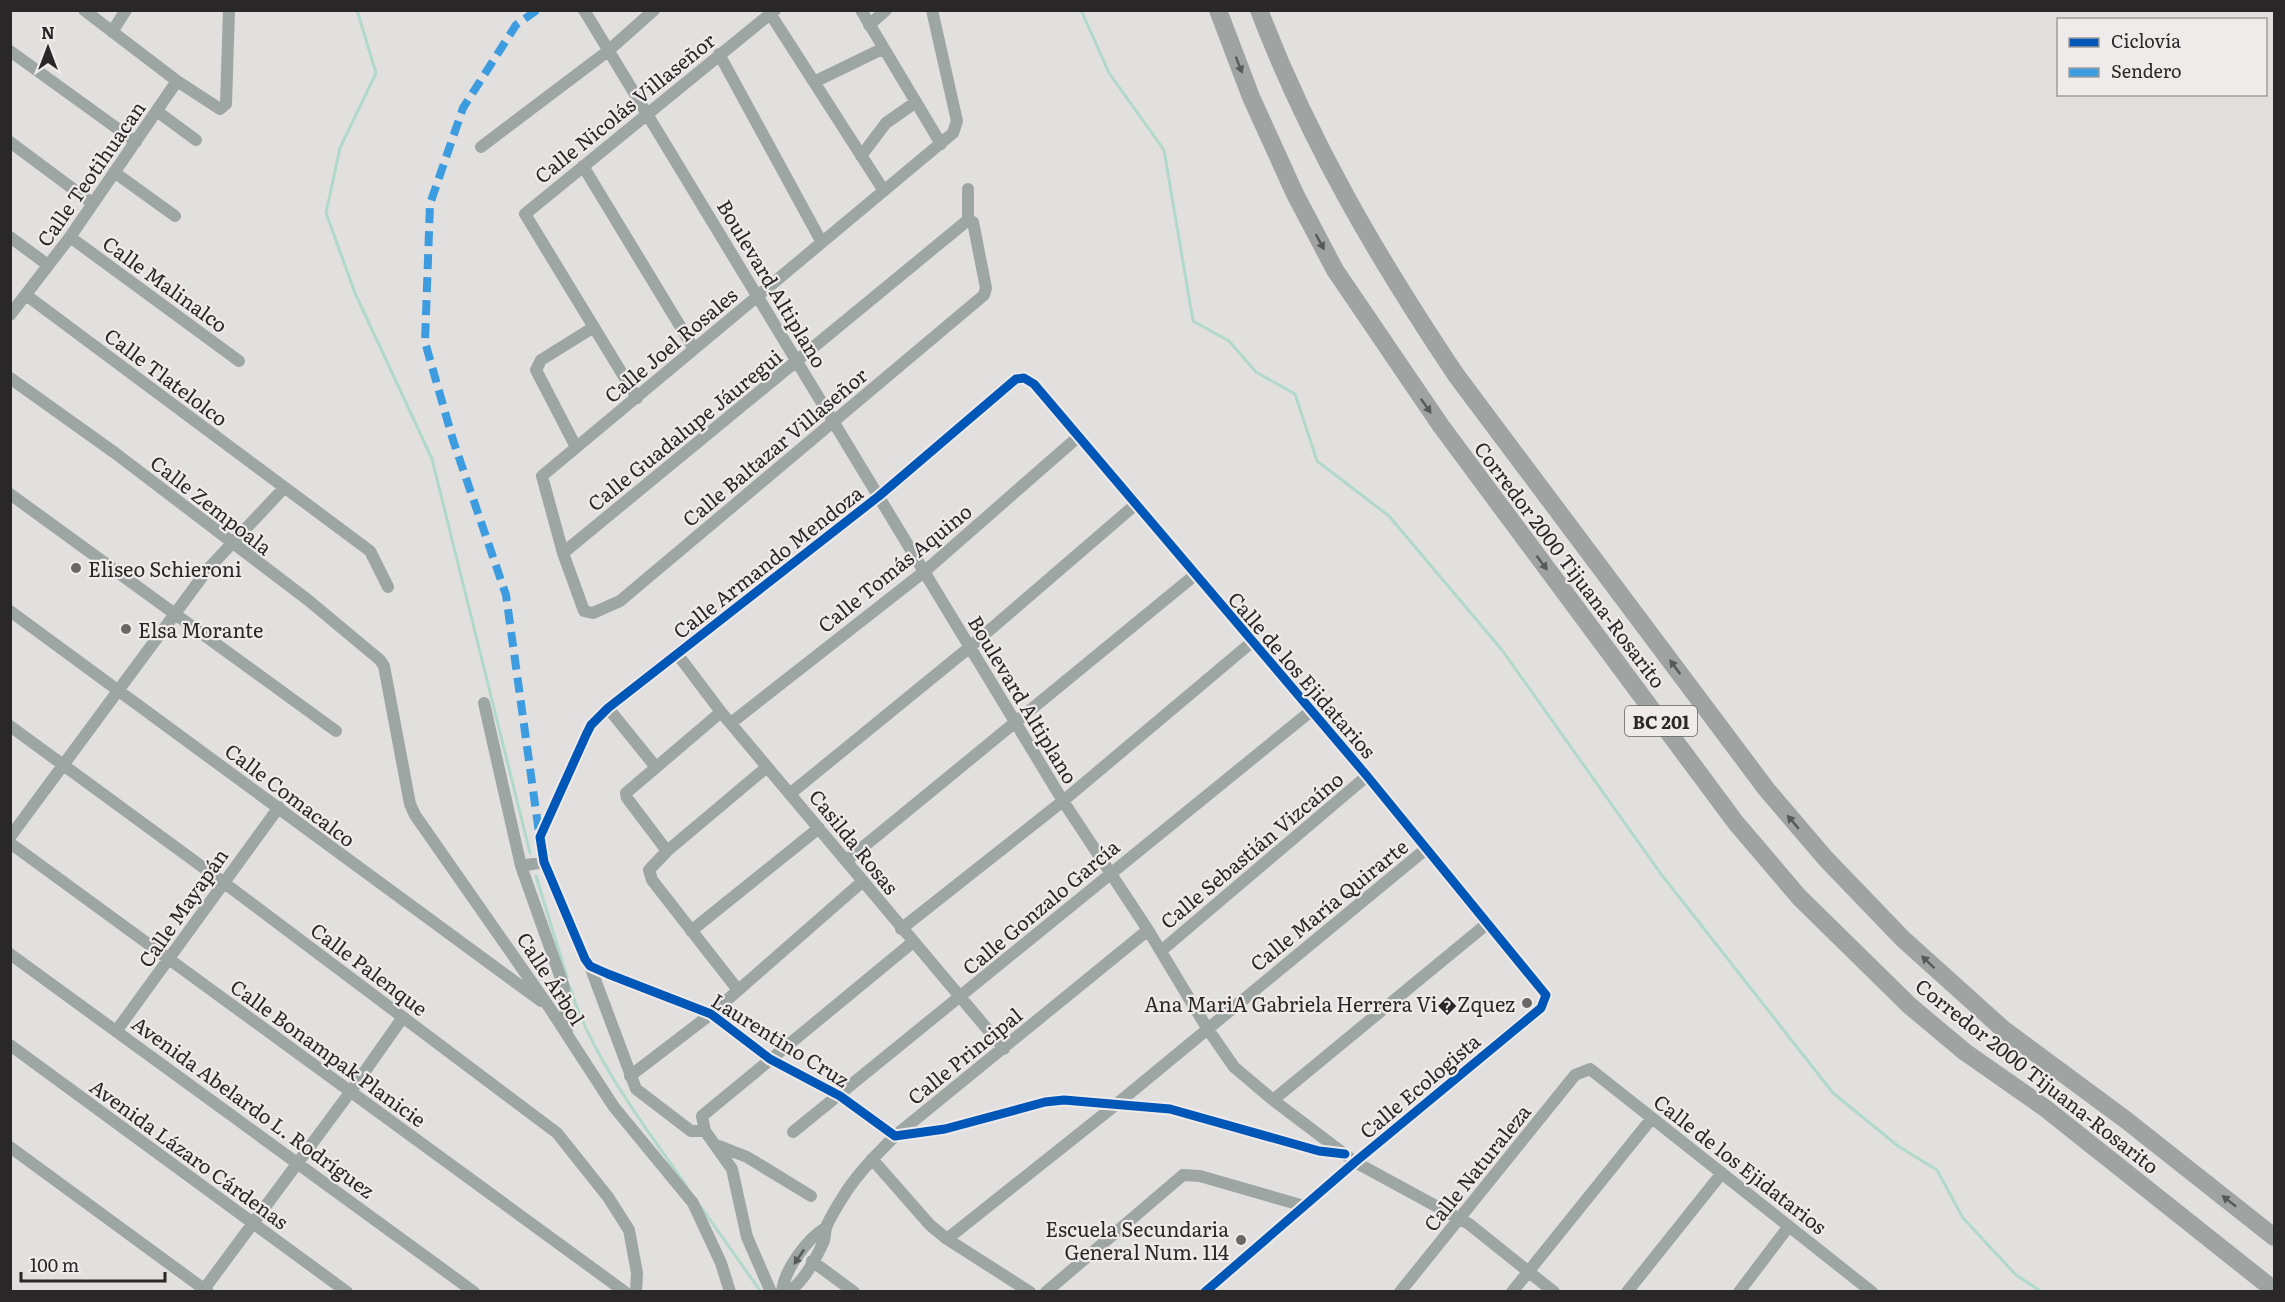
<svg xmlns="http://www.w3.org/2000/svg" width="2285" height="1302" viewBox="0 0 2285 1302" font-family="Literata,serif">
<style>
.lines{fill:none;stroke-linecap:round;stroke-linejoin:round}
.stream{stroke:#b1d9cb;stroke-width:3}
.minor{stroke:#9da6a3;stroke-width:12}
.highway{stroke:#9fa4a3;stroke-width:18}
.quiet{stroke:#3d9ce0;stroke-width:8;stroke-dasharray:15 8;stroke-linecap:butt}
.cycleway-casing{stroke:#f0ebeb;stroke-width:13}
.cycleway{stroke:#0057b8;stroke-width:9}
.oneway{fill:#585959}
.oneway2{fill:#575a59}
.poi-dot{fill:#6a6767;stroke:#f0ebeb;stroke-width:2}
.labels{text-anchor:middle;dominant-baseline:central;stroke-width:4.5;stroke-linejoin:round;paint-order:stroke}
.shield{fill:#f0ebeb;stroke:#656262;stroke-width:1.5}
.shield-label{font-size:18px;font-weight:bold;fill:#292727}
.street-label{font-size:20px;fill:#292727;stroke:#f0ebeb}
.poi-label{font-size:20px;fill:#292727;stroke:#f0ebeb;text-anchor:start}
</style>
<rect width="100%" height="100%" fill="#e2dfdf"/>
<g class="lines">
<path class="stream" d="M357,10L376,73L340,148L326,213L355,293L432,459L530,853
M1081,10L1109,73L1164,150L1193,321L1229,341L1256,372L1295,394L1317,461L1389,516L1502,650L1661,874L1833,1093L1898,1146L1937,1170L1963,1218L2016,1275L2042,1292
M536,876L567,977
M570,987C590,1055 646,1128 687,1187
M701,1207L761,1292"/>
<path class="minor" d="M84,10L177,81L220,109L226,104L229,10
M584,10L1063,801L1148,930L1207,1028L1234,1067L1273,1100L1355,1162L1469,1224L1554,1292
M861,10L941,144
M932,10L957,121L953,133L542,476L563,553L584,611L593,613L620,601L984,295L986,288L973,222L968,220
M771,15L884,191
M869,25L886,10
M112,32L126,10
M10,51L136,142
M719,54L821,241
M814,82L882,49
M158,112L196,140
M10,142L92,203
M481,147L608,51L654,10
M861,156L886,123L916,102
M583,166L694,349
M114,172L175,216
M968,220V189
M10,237L48,265
M70,237L239,361
M26,295L370,551L388,587
M10,315L70,237L177,81
M10,378L115,453L308,600L380,660L384,666L410,804L415,815L549,1007L614,1107L693,1203L721,1263L730,1292
M637,398L525,214L775,10
M576,447L536,370L541,360L594,327
M10,494L336,731
M563,553L968,220
M10,611L541,1001
M678,655L721,712L1004,1049
M484,703L521,866L564,987L567,1035
M608,708L655,766
M731,723L925,571L1078,437
M10,726L223,882L557,1133L608,1197L629,1230L637,1273L636,1292
M791,793L970,647L1135,505
M10,837L208,569L284,488
M10,843L625,1292
M667,851L627,798L626,793L721,712
M846,861L1195,575
M521,866L544,862
M901,929L1063,801L1252,642
M691,931L819,828
M1161,951L1367,776
M10,954L474,1292
M590,966L636,1089L691,1131H705
M738,990L652,880L649,870L667,851L767,767
M117,1030L279,807
M10,1045L347,1292
M630,1076L711,1014L863,881
M1273,1100L1488,923
M793,1132L1311,711
M719,1146L747,1157L811,1196
M10,1147L208,1292
M872,1159L930,1225L947,1239L1030,1292
M947,1239L1118,1103L1426,849
M812,1261L854,1292
M202,1292L351,1091L403,1017
M771,1292L747,1237L732,1169L705,1131L702,1116L913,942
M782,1292C784,1270 807,1239 825,1228
M787,1292C802,1285 816,1258 823,1243C826,1237 824,1231 827,1225C832,1214 839,1203 846,1192C860,1171 877,1154 895,1136L1148,930
M1046,1292L1183,1175L1200,1176L1304,1206
M1205,1292L1355,1162L1541,1008L1546,995L1367,776L1034,384L1024,378L1016,379L879,496L608,708L591,725L586,735L540,837L544,862L585,959L590,966L608,974L711,1014L770,1059L840,1096L895,1136L945,1129L1045,1102L1064,1100L1170,1109L1319,1151L1345,1154
M1400,1292L1575,1075L1590,1069L1872,1292
M1512,1292L1652,1118
M1627,1292L1722,1173
M1739,1292L1789,1226"/>
<path class="highway" d="M1218,10L1251,97L1295,194L1335,270L1441,426L1736,823L1799,897L1910,1006L1965,1052L2045,1108L2274,1290
M1259,10C1310,143 1377,257 1456,375L1767,790L1826,859L1903,939L2003,1029L2126,1120L2274,1237"/>
<path class="quiet" d="M537,10L516,25L463,108L430,204L425,342L453,440L506,595L539,833"/>
<g class="cycleway-casing">
<path id="cycleway" d="M1205,1292L1355,1162L1541,1008L1546,995L1367,776L1034,384L1024,378L1016,379L879,496L608,708L591,725L586,735L540,837L544,862L585,959L590,966L608,974L711,1014L770,1059L840,1096L895,1136L945,1129L1045,1102L1064,1100L1170,1109L1319,1151L1345,1154"/>
</g>
<use href="#cycleway" class="cycleway"/>
</g>
<defs><path id="oneway-solid" d="M-6-.8H1V-3.2L6.5 0L1 3.2V.8H-6Z" transform="scale(1.5)"/></defs>
<g class="oneway">
<use href="#oneway-solid" transform="translate(1239 65) rotate(69)"/>
<use href="#oneway-solid" transform="translate(1320 242) rotate(62)"/>
<use href="#oneway-solid" transform="translate(1426 406) rotate(55)"/>
<use href="#oneway-solid" transform="translate(1542 563) rotate(53)"/>
<use href="#oneway-solid" transform="translate(1675 667) rotate(-126)"/>
<use href="#oneway-solid" transform="translate(1793 822) rotate(-130)"/>
<use href="#oneway-solid" transform="translate(1928 962) rotate(-136)"/>
<use href="#oneway-solid" transform="translate(2229 1201) rotate(-142)"/>
</g>
<use class="oneway2" href="#oneway-solid" transform="translate(799 1257) rotate(124)"/>
<g class="poi-dot">
<circle cx="76" cy="568" r="6"/>
<circle cx="126" cy="629" r="6"/>
<circle cx="1527" cy="1003" r="6"/>
<circle cx="1241" cy="1240" r="6"/>
</g>
<g class="labels">
<rect class="shield" x="1625" y="706" width="72" height="30" rx="4.5"/>
<g class="shield-label">
<text x="1661" y="721">BC 201</text>
</g>
<g class="street-label">
<text transform="translate(624 107) rotate(-39)">Calle Nicolás Villaseñor</text>
<text transform="translate(90 173) rotate(-55)">Calle Teotihuacan</text>
<text transform="translate(166 283) rotate(36)">Calle Malinalco</text>
<text transform="translate(773 283) rotate(59)">Boulevard Altiplano</text>
<text transform="translate(670 344) rotate(-40)">Calle Joel Rosales</text>
<text transform="translate(167 376) rotate(37)">Calle Tlatelolco</text>
<text transform="translate(684 429) rotate(-39)">Calle Guadalupe Jáuregui</text>
<text transform="translate(774 446) rotate(-40)">Calle Baltazar Villaseñor</text>
<text transform="translate(212 504) rotate(38)">Calle Zempoala</text>
<text transform="translate(767 561) rotate(-38)">Calle Armando Mendoza</text>
<text transform="translate(1571 564) rotate(53)">Corredor 2000 Tijuana-Rosarito</text>
<text transform="translate(894 567) rotate(-39)">Calle Tomás Aquino</text>
<text transform="translate(1303 674) rotate(49)">Calle de los Ejidatarios</text>
<text transform="translate(1024 699) rotate(59)">Boulevard Altiplano</text>
<text transform="translate(291 794) rotate(37)">Calle Comacalco</text>
<text transform="translate(855 841) rotate(51)">Casilda Rosas</text>
<text transform="translate(1251 849) rotate(-40)">Calle Sebastián Vizcaíno</text>
<text transform="translate(1328 904) rotate(-39)">Calle María Quirarte</text>
<text transform="translate(1040 906) rotate(-40)">Calle Gonzalo García</text>
<text transform="translate(182 907) rotate(-55)">Calle Mayapán</text>
<text transform="translate(370 968) rotate(37)">Calle Palenque</text>
<text transform="translate(552 978) rotate(57)">Calle Árbol</text>
<text transform="translate(781 1039) rotate(32)">Laurentino Cruz</text>
<text transform="translate(329 1052) rotate(36)">Calle Bonampak Planicie</text>
<text transform="translate(964 1055) rotate(-39)">Calle Principal</text>
<text transform="translate(2038 1075) rotate(38)">Corredor 2000 Tijuana-Rosarito</text>
<text transform="translate(1419 1085) rotate(-40)">Calle Ecologista</text>
<text transform="translate(254 1106) rotate(36)">Avenida Abelardo L. Rodríguez</text>
<text transform="translate(190 1153) rotate(36)">Avenida Lázaro Cárdenas</text>
<text transform="translate(1741 1163) rotate(38)">Calle de los Ejidatarios</text>
<text transform="translate(1476 1167) rotate(-51)">Calle Naturaleza</text>
</g>
<g class="poi-label">
<text x="88" y="568">Eliseo Schieroni</text>
<text x="138" y="629">Elsa Morante</text>
<text x="1515" y="1003" text-anchor="end">Ana MariA Gabriela Herrera Vi�Zquez</text>
<text x="1229" y="1228" text-anchor="end">Escuela Secundaria<tspan x="1229" dy="23">General Num. 114</tspan></text>
</g>
</g>
<rect width="2285" height="1302" fill="none" stroke="#292727" stroke-width="24"/>
<rect x="2057" y="18" width="210" height="78" fill="#f0ebeb" stroke="#a09d9d" stroke-width="1.5"/>
<rect x="2069" y="38" width="30" height="9" fill="#0057b8" stroke="#a09d9d" stroke-width="1.5"/>
<text x="2111" y="48" font-size="18" fill="#292727">Ciclovía</text>
<rect x="2069" y="68" width="30" height="9" fill="#3d9ce0" stroke="#a09d9d" stroke-width="1.5"/>
<text x="2111" y="78" font-size="18" fill="#292727">Sendero</text>
<g transform="translate(48 48)" stroke="#f0ebeb" stroke-width="4.5" paint-order="stroke">
<path d="M0-4.5L10 22L0 15L-10 22Z" fill="#292727"/>
<text y="-9" font-size="16" font-weight="bold" text-anchor="middle" fill="#292727">N</text>
</g>
<path d="M21 1272v9h144v-9" fill="none" stroke="#292727" stroke-width="3"/>
<text x="30" y="1272" font-size="18" fill="#292727" stroke="#f0ebeb" stroke-width="4.5" paint-order="stroke">100 m</text>
</svg>
